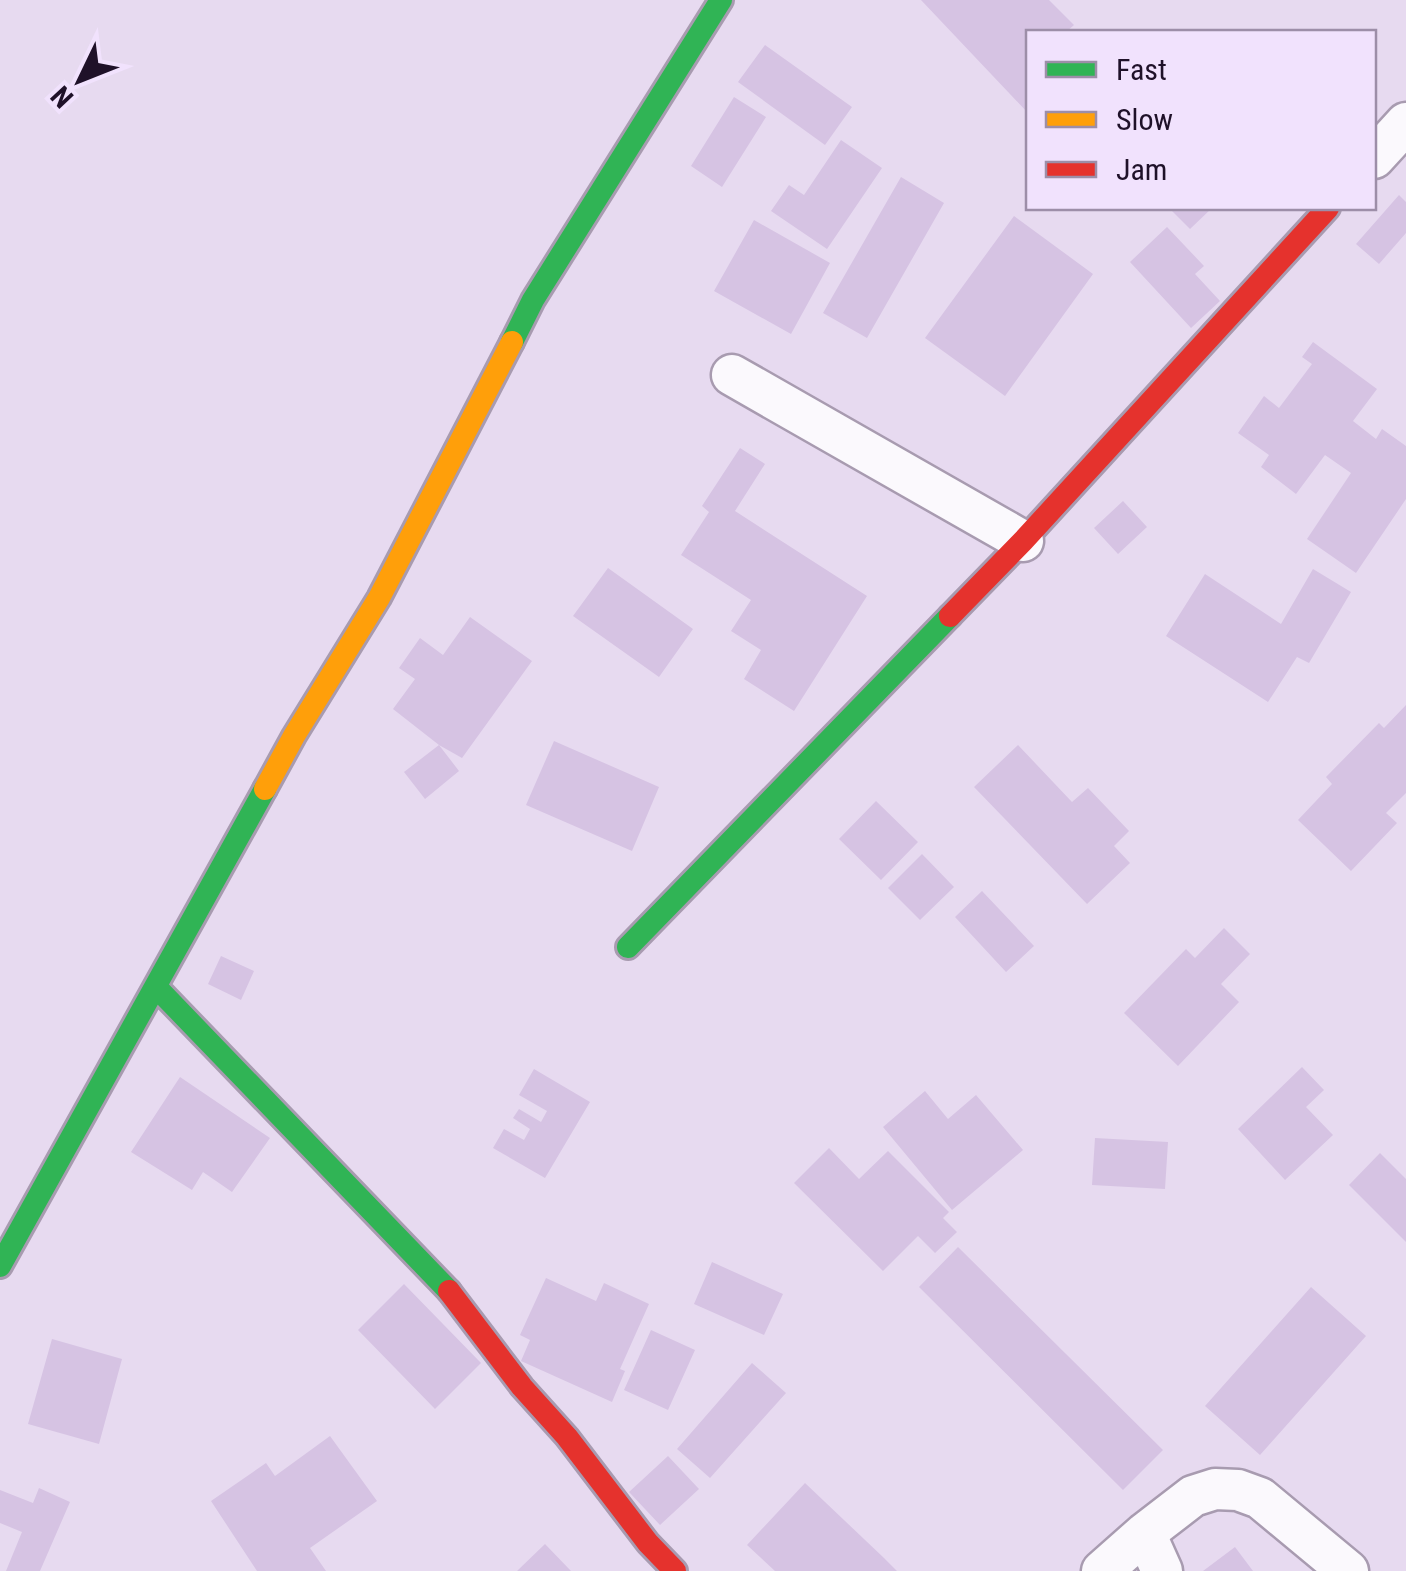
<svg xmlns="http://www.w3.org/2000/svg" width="1406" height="1571" viewBox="0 0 1406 1571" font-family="'Roboto Condensed',sans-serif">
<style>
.building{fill:#d6c3e3}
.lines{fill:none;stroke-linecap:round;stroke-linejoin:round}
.street-casing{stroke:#a89bb0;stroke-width:45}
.fast-casing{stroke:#a89bb0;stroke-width:28}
.slow-casing{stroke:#a89bb0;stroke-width:28}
.jam-casing{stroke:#a89bb0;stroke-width:28}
.street{stroke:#fbf9fd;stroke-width:40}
.fast{stroke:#30b455;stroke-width:22}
.slow{stroke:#ff9f0a;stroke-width:22}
.jam{stroke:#e5322d;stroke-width:22}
</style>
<rect width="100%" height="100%" fill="#e7daf0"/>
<path class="building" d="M921,0H1049L1074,25L1066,32H1028V113Z
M765,45L852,107L825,145L738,82Z
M734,97L766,117L722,187L691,166Z
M841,140L882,168L827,249L771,211L789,185L804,195Z
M901,177L944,203L867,338L823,313Z
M1399,195L1406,202V233L1379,264L1356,244Z
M1169,208H1212L1190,229Z
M1014,216L1093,274L1005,396L925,338Z
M754,220L830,263L791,334L714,291Z
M1167,227L1204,266L1195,274L1220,301L1191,328L1130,262Z
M1313,342L1377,389L1353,421L1376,439L1382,429L1406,446V499L1356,573L1307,539L1351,473L1325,455L1296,494L1261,467L1269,455L1238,433L1264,396L1279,408L1312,364L1302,357Z
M740,448L765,464L735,511L867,596L794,711L744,679L761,650L731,631L751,600L681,555L709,512L702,506Z
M1123,501L1147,527L1118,554L1094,528Z
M608,568L693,629L659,677L573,616Z
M1313,569L1351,592L1309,663L1297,657L1268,702L1166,636L1205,574L1281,624Z
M470,617L532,661L462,758L439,745L459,771L425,799L404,772L439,745L393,709L415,679L399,668L420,638L443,655Z
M1406,705V793L1386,813L1397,823L1351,871L1298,820L1332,784L1326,777L1379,723L1384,728Z
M554,741L659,787L632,851L526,805Z
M1018,745L1072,802L1088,788L1129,831L1114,846L1130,863L1087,904L974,787Z
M876,801L918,842L881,880L839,839Z
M922,854L954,887L920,920L888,888Z
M982,891L1034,946L1006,972L955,917Z
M1224,928L1250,954L1221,984L1239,1002L1178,1066L1124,1013L1186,949L1195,958Z
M221,956L254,971L241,1000L208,984Z
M1302,1067L1324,1090L1306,1107L1333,1135L1285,1180L1238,1129Z
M534,1069L590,1102L545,1178L493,1148L504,1129L524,1140L530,1129L513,1118L519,1109L541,1122L547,1111L519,1095Z
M180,1077L270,1138L232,1192L203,1172L192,1190L131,1152Z
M925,1091L948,1119L976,1095L1023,1150L952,1210L883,1127Z
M1095,1138L1168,1142L1165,1189L1092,1185Z
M829,1148L859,1179L888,1151L949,1212L943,1218L957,1232L935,1253L918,1236L883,1271L794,1183Z
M1380,1153L1406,1179V1242L1349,1185Z
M958,1247L1163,1450L1123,1490L919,1287Z
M712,1262L783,1294L764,1335L694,1304Z
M546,1278L596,1301L604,1283L649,1304L620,1369L625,1371L612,1402L521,1361L530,1340L520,1335Z
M404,1284L481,1363L435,1409L358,1330Z
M1311,1287L1366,1336L1260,1455L1205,1406Z
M651,1330L695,1350L668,1410L624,1390Z
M52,1339L122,1359L99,1444L28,1424Z
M752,1363L786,1393L710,1478L677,1449Z
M330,1436L377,1501L310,1548L326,1571H257L211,1501L266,1463L275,1476Z
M668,1456L699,1489L660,1525L629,1492Z
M805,1483L884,1558L897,1571H775L747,1545Z
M39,1488L70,1502L40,1571H6L22,1532L0,1523V1490L33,1503Z
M545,1544L571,1571H517Z
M1235,1547L1253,1571H1203Z"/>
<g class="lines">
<g class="street-casing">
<path id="street" d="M1374,158L1406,123
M732,375L1023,541
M1145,1533L1162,1571
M1102,1571L1145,1533L1193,1496L1215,1489L1238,1490L1260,1498L1348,1571"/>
</g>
<g class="fast-casing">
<path id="fast" d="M512,342L533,300L721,0
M628,947L950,616
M157,988L449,1291
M0,1266L265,789"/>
</g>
<g class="slow-casing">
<path id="slow" d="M265,789L294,736L379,598L512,342"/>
</g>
<g class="jam-casing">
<path id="jam" d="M950,616L1023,541L1328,208
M449,1291L522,1387L567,1437L648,1543L675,1571"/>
</g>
<use href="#street" class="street"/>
<use href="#fast" class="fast"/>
<use href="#slow" class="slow"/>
<use href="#jam" class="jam"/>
</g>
<rect x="1026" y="30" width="350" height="180" fill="#f1e2fd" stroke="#9d8ea8" stroke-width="2.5"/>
<rect x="1046" y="62" width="50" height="15" fill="#30b455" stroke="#9d8ea8" stroke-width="2.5"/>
<text x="1116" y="80" font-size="30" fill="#1f1129">Fast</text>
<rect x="1046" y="112" width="50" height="15" fill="#ff9f0a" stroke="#9d8ea8" stroke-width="2.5"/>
<text x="1116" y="130" font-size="30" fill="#1f1129">Slow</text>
<rect x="1046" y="162" width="50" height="15" fill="#e5322d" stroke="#9d8ea8" stroke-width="2.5"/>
<text x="1116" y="180" font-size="30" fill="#1f1129">Jam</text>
<g transform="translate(80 80) rotate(227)" stroke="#f1e2fd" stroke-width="8" paint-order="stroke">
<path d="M0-8L18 38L0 25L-18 38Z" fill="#1f1129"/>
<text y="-15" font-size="28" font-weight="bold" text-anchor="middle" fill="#1f1129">N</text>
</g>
</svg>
